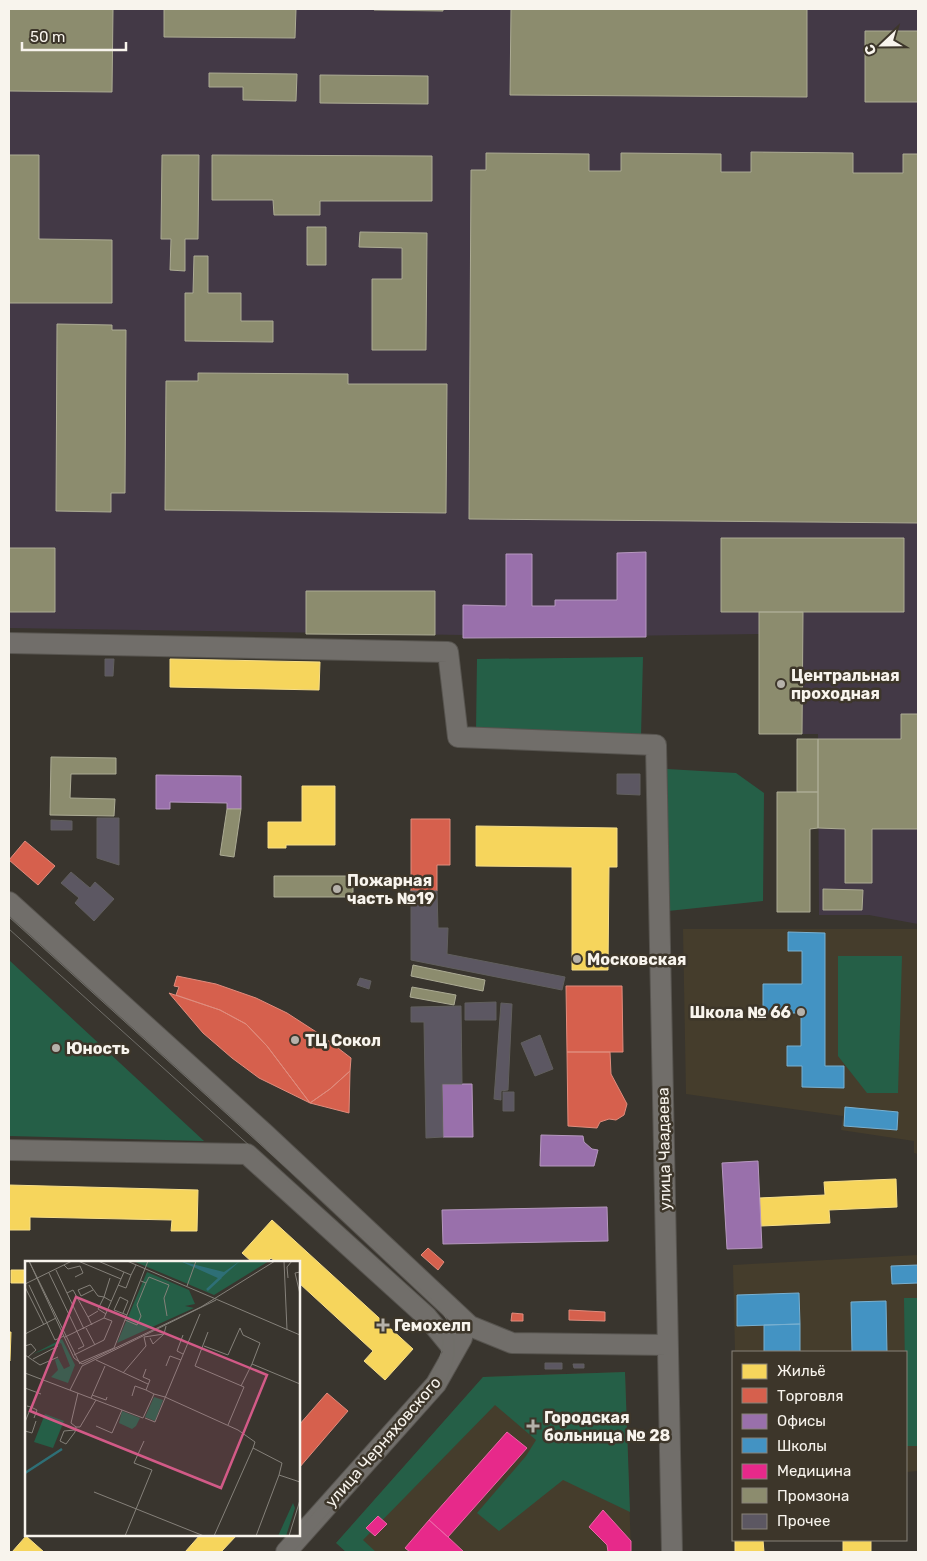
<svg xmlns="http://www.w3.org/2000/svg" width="927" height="1561" viewBox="0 0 927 1561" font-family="Rubik,sans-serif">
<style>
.industrial{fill:#433946}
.built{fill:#453d2c}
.green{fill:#255f47}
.homes{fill:#f6d55c;stroke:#f7de88}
.shops{fill:#d6604d;stroke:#e08c7d}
.offices{fill:#9970ab;stroke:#b698bf}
.schools{fill:#4393c3;stroke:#79b0d0}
.health{fill:#e7298a;stroke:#ec66a8}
.industry{fill:#8c8c6e;stroke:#acab94}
.building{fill:#5c5762;stroke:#615f5e}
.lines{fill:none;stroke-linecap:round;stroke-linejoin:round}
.minor-casing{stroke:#57544f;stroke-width:22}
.minor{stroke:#716e6a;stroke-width:20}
.tram{stroke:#706e69;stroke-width:1}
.poi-dot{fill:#b5b1aa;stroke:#3d362a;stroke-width:2}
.labels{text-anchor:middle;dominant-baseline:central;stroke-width:5;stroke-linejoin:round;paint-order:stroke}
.poi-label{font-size:16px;font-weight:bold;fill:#f8f4ed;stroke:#3d362a;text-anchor:start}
.street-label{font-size:16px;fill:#f8f4ed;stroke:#3d362a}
.inset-river{fill:none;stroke:#2e6f76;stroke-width:2.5}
.inset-road{fill:none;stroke:#85817a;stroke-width:1}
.view{fill:#d25a87;fill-opacity:0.15;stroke:#d25a87;stroke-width:2.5}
.inset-edge{fill:none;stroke:#f8f4ed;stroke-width:2.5}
</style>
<rect width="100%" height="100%" fill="#39352e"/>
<path class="industrial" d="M9,9H918V924L869,915H819L818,734H759V634L463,638V635L9,628Z"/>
<path class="built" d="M683,929H918V1154L914,1153V1141L841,1130L843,1116L686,1094Z
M918,1255V1471L906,1472V1352H735L733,1265Z
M625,1372L631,1552H346L336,1543L483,1377Z"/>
<path class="green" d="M643,657L641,736L476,731L477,659Z
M667,769L736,773L764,793L763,901L668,911Z
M838,956H902L898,1093H867L838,1056Z
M9,960L204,1141L9,1136Z
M904,1298H918V1446H906Z
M625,1372L630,1512L563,1480L499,1531L477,1513L526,1456L536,1440L495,1405L363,1540L376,1552H346L336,1543L483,1377Z"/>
<path class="homes" d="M170,659L320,662L319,690L170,687Z
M302,786H335V845H286V848H268V822H302Z
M476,826L617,828V867H609L608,970H572V867L476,866Z
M896,1179L897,1207L829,1210L830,1223L761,1226L759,1198L825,1195L824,1182Z
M9,1185L198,1190L197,1231H171L172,1220L30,1217V1230H9Z
M272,1220L413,1349L385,1380L364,1361L373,1351L299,1283V1262H276L271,1258L267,1262H252L242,1253Z
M11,1270H26V1283H11Z
M9,1332H11L10,1361H9Z
M200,1535H237L221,1552H185Z
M26,1536L44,1552H12Z
M735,1540H763L764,1552H735Z
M843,1540H871V1552H843Z"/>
<path class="shops" d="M411,819H450V865H437V891H411Z
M25,841L55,866L38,885L9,860Z
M177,976L216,984L256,998L287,1013L321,1035L351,1058L350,1071L330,1089L310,1103L267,1046L246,1024L220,1010L176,995L179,987L174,986Z
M566,986H622L623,1052H567Z
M169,993L220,1010L246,1024L267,1046L310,1103L259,1078L232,1058L203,1033Z
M567,1052H610L611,1074L627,1104L624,1115L616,1120L609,1119L600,1122L597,1128L568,1126Z
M350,1071L349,1113L310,1103L330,1089Z
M428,1248L444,1262L438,1270L421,1255Z
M569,1310L605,1312V1321L569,1320Z
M512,1313L523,1314V1321H511Z
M327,1393L348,1411L299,1468V1425Z"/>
<path class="offices" d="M646,552V637L463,638V605L506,606V554H532V606H555V600H617V553Z
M156,775L241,776V809H227V803L170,802V809H156Z
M442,1084H472L473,1137H443Z
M541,1135L583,1136L584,1142L592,1149L598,1150L594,1166H540Z
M758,1161L762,1248L727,1249L722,1163Z
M607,1207L608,1241L443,1244L442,1210Z"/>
<path class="schools" d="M788,932L825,933V1066H844V1088L802,1087V1066H787V1046H801V1013H763V984H802V951H788Z
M845,1107L898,1112L897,1130L844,1126Z
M918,1265V1283L892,1284L891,1266Z
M799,1293L800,1324L737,1326V1295Z
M886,1301L887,1352H852L851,1302Z
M800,1324V1352H764V1325Z"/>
<path class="health" d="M507,1432L527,1448L448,1537L429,1520Z
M603,1510L631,1541V1552H608L607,1545L589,1527Z
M378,1516L387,1524L375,1536L366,1528Z
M429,1520L448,1537L464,1552H410L405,1548Z"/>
<path class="industry" d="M9,9H113L112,92L9,91Z
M164,9H296L295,38L164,37Z
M374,9H443V11L374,10Z
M511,9H807V97L510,95Z
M865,31H918V102H865Z
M209,73L297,74L296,101L243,100V87H209Z
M320,75L428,76V104L320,103Z
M751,152L853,153V173H903V154H918V523L469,519L471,170H486V153L589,154V171H621V153L721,154V172H751Z
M9,155H39V239L112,240V303H9Z
M162,155H199L198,239H185V271L170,270L171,239H161Z
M212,155L432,156V201H320V215H274L273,200H212Z
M307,227H326V265H307Z
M360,232L427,233L426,350H372V279H402V248L359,247Z
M194,256H208V293H241V321H273V342L185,341V293H193Z
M57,324L112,325V330H126L125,493H111V512L56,511Z
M198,373L348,374V384H447L446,513L165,510L166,381H198Z
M721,538H904V612H721Z
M9,548H55V612H9Z
M306,591H435V635L306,634Z
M759,612H803L802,734H759Z
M901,714H918V829H872V883H845V829L818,828V739H901Z
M797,739H818V792H797Z
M51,757L116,758V774H71L70,798L115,799L114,816L50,815Z
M777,792H818V828L810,829V912H777Z
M227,809H241L234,857L220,855Z
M274,876H353V897H274Z
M823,889L863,890L862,910H823Z
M413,965L485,980L483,991L411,976Z
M412,987L456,995L454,1005L410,997Z"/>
<path class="building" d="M105,659H114L113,676H105Z
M617,774H640V795L617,794Z
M97,818H119V865L97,858Z
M51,820L72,821V830H51Z
M71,872L90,888L95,882L114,899L94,921L75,903L79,898L61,883Z
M411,891H437L438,928H448L447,954L565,977L562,990L411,960Z
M360,978L371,981L369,989L357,985Z
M496,1002V1020H465V1003Z
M501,1003L512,1004L508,1090L501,1091V1100L494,1099Z
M461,1006L462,1084H442L443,1137L426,1138L424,1022H411V1007Z
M540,1035L553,1069L535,1076L521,1043Z
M503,1092H514V1111H503Z
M545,1363H562V1369H545Z
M573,1364H584V1368H574Z"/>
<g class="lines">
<g class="minor-casing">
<path id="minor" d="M9,643L448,652L458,737L656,745L672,1552
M9,902L265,1134L470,1326L512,1343L667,1345
M9,1150L247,1154L427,1317L454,1350
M286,1552L436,1384L462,1338"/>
</g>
<use href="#minor" class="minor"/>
<path class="tram" d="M9,917L436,1303C458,1332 460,1354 443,1386L293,1552
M9,929L433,1311C448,1338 444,1351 431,1379L299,1530
M278,1552L294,1535"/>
</g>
<g class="poi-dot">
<circle cx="781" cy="684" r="5"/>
<circle cx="337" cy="889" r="5"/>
<circle cx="577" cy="959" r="5"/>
<circle cx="801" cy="1012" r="5"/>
<circle cx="295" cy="1040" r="5"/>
<circle cx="56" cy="1048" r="5"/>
<path d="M380.5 1317.5h5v5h5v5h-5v5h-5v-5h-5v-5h5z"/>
<path d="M530.5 1418.5h5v5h5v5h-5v5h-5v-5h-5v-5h5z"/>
</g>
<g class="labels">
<g class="poi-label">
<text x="791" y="675">Центральная<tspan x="791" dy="18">проходная</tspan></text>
<text x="347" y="880">Пожарная<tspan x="347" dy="18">часть №19</tspan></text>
<text x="587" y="959">Московская</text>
<text x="791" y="1012" text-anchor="end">Школа № 66</text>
<text x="305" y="1040">ТЦ Сокол</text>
<text x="66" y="1048">Юность</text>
<text x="394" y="1325">Гемохелп</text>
<text x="544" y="1417">Городская<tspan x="544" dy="18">больница № 28</tspan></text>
</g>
<g class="street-label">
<text transform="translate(664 1149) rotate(-91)">улица Чаадаева</text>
<text transform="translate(383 1442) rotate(-49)">улица Черняховского</text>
</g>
</g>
<g transform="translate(25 1261)">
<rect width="275" height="275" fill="#39352e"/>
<path d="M108,0H244L189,34ZM122,11L164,29L170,43L160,45L169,47L92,82ZM37,78L50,104L43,122L26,116L33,109L30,99L33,97L39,108L45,105L36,82L8,93ZM129,136L138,139L130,160L120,156ZM97,150L115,157L111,165L107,168L94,162ZM20,153L39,160L28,187L9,181ZM268,242L270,247L261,275H253Z" fill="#255f47"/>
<path d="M155,0L199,11L215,0L195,18Z" fill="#2e6f76"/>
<path class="inset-river" d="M182,29L196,16M0,212L37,188"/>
<path class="inset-road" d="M4,0L55,103M4,0L49,97L57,103L176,46L250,0M53,0L96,18M73,0L106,14L111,4M102,0L275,74M259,0L262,69M39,4L43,8L55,5L58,12L50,16M31,9L59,68M275,11L270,12L275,33M24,12L59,85L53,88M263,17L262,6L267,0M116,20L121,22L124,16L144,24L139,37L142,55M0,23L47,0M4,24L30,79L39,75M93,24L101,27L106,14M162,25L171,0M0,26L19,64M68,29L56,35L53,29L65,24L73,35L79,36L85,17M42,32L48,29L63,56M98,52L103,40L95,36L89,49L102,54M81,53L73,48L79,36L86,40M100,59L112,64L116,55L112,44L121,22M67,64L63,56L73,50M61,67L70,84M183,71L170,105L219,126L203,164M0,73L31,57M158,74L152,90L158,93M40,76L79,57M125,77L128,83L139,73M0,85L6,83L11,89L3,96M179,85L203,94L215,67L218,74L235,82L227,103M0,94L15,104L33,96M49,94L79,79L87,60L79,57L99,11M8,98L33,85M71,99L123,123M54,102L89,87L123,0M141,105L145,95L156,99M121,108L118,116L125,119L121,129L129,133M0,112L118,157L129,133L140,136L213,169L230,181L228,187L257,202L254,214L275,221M98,112L121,85L119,76L139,73L141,65M216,125L227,103L275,123M0,127L16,133M45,129L57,105L191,39M53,132L46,162L51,166H55L71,139M67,134L81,139L82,136M107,135L110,125L121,129M66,137L80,105M6,146L12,149L9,157M120,157L130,161L175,53M0,161L6,146L2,145M71,165L87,172L97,149M50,169L39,170L35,180L41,183L50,171L51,166M0,170L7,172L11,160M69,231L179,275M100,275L127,209L109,202L119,180M189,275L228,187M231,275L254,214M264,275L275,239"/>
<path class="view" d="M51,36L242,114L196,227L5,150Z"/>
<rect width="275" height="275" class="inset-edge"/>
</g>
<rect width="927" height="1561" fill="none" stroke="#f8f4ed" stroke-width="20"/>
<rect x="732" y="1351" width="175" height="190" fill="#3d362a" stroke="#888278"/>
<rect x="742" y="1364" width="25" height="15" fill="#f6d55c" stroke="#888278"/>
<text x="777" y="1376" font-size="15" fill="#f8f4ed">Жильё</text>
<rect x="742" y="1388" width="25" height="15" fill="#d6604d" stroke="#888278"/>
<text x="777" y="1401" font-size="15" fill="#f8f4ed">Торговля</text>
<rect x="742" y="1414" width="25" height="15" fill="#9970ab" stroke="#888278"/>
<text x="777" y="1426" font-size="15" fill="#f8f4ed">Офисы</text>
<rect x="742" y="1438" width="25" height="15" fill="#4393c3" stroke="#888278"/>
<text x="777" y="1451" font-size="15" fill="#f8f4ed">Школы</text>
<rect x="742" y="1464" width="25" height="15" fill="#e7298a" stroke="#888278"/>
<text x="777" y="1476" font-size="15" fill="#f8f4ed">Медицина</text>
<rect x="742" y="1488" width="25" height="15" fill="#8c8c6e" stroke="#888278"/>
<text x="777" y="1501" font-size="15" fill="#f8f4ed">Промзона</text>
<rect x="742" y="1514" width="25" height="15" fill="#5c5762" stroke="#888278"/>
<text x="777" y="1526" font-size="15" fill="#f8f4ed">Прочее</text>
<g transform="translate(882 45) rotate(248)" stroke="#3d362a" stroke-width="4" paint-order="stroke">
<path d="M0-4L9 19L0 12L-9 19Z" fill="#f8f4ed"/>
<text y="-8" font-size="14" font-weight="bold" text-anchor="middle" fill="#f8f4ed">С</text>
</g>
<path d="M22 42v8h104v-8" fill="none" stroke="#f8f4ed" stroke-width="2.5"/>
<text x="30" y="42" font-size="15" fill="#f8f4ed" stroke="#3d362a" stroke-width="4" paint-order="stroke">50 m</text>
</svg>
